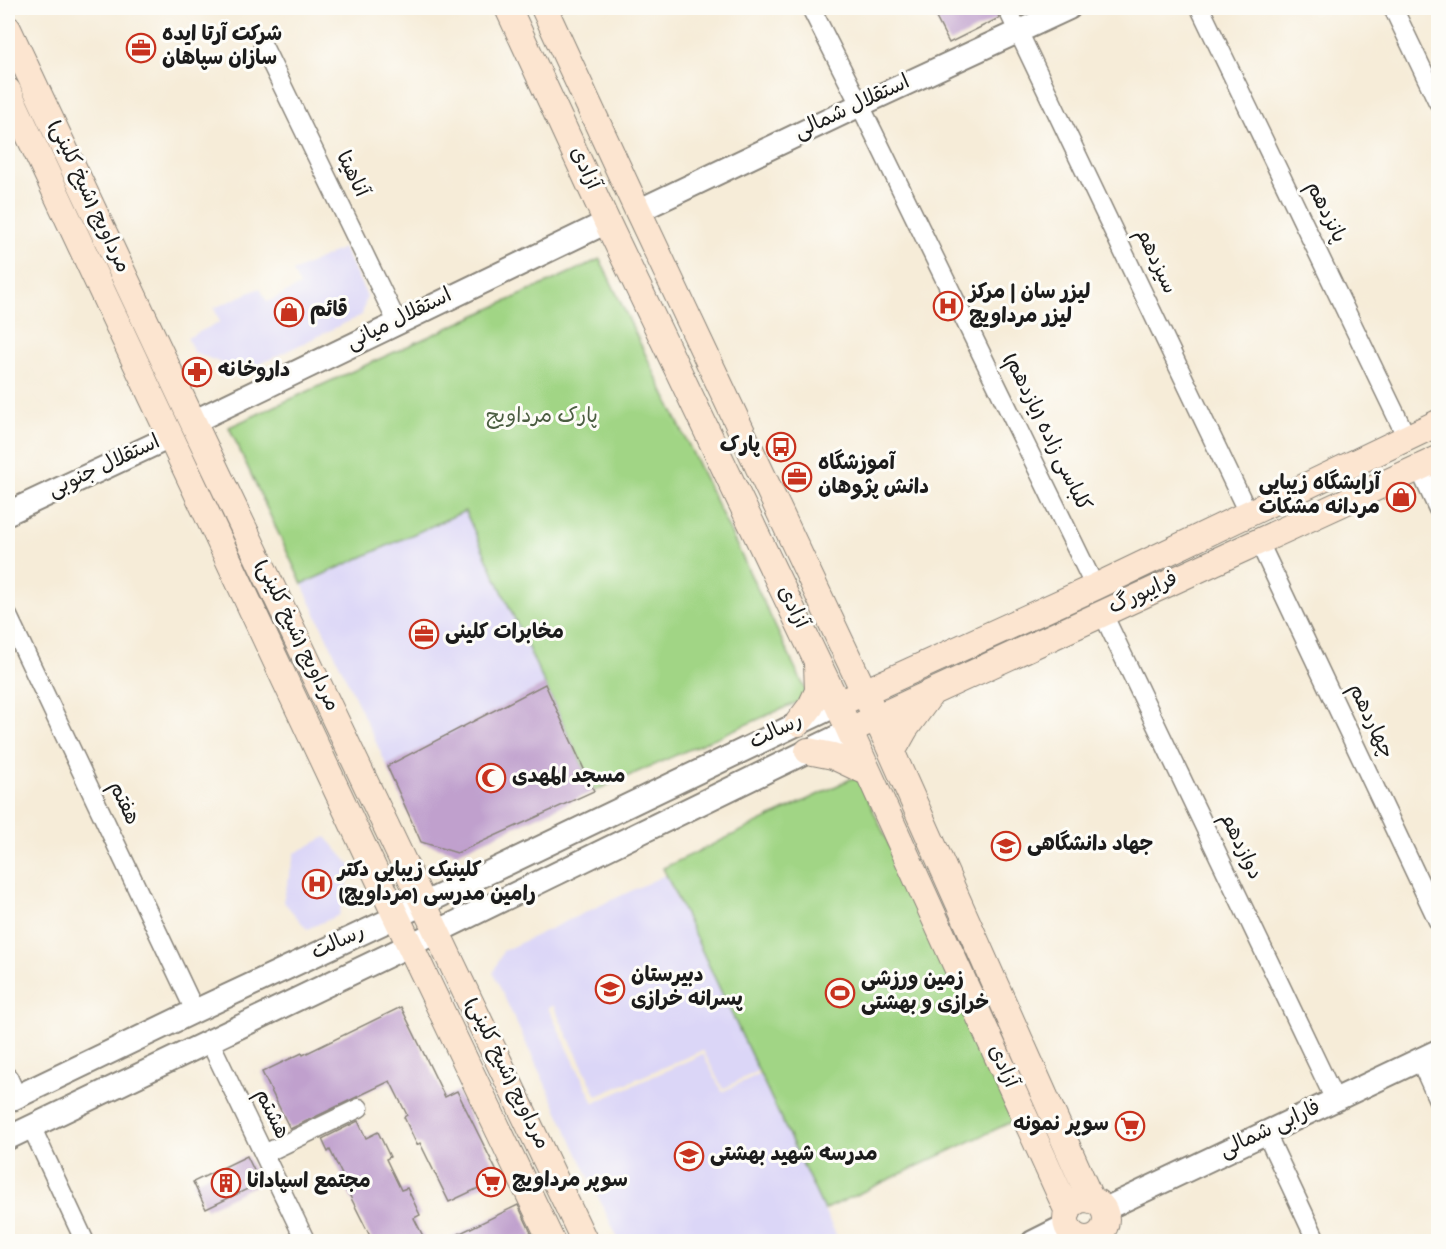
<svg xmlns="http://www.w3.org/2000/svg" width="1446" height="1249" viewBox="0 0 1446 1249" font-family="'Gochi Hand','Playpen Sans Arabic',sans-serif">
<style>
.built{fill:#dbd6f7}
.green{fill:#a1d585;stroke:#5e7850;stroke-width:1.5}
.building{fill:#c0a0cd}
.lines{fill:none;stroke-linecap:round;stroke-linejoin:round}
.minor-casing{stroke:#89847a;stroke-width:21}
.tertiary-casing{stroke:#89847a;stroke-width:26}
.secondary-casing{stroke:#89847a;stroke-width:28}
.minor{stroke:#fff;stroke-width:18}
.tertiary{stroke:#fff;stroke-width:22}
.secondary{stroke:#fce5d0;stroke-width:26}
.labels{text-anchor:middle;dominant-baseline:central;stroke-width:6;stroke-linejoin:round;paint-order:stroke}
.poi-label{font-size:21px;font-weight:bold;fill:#1c1c1c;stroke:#fdfcf7;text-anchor:start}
.street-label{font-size:21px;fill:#1c1c1c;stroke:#fdfcf7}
.park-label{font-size:21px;fill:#4b5d41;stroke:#fdfcf7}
</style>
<rect width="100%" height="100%" fill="#fdfcf7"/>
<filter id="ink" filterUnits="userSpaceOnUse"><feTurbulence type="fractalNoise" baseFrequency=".0167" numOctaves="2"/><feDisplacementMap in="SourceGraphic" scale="12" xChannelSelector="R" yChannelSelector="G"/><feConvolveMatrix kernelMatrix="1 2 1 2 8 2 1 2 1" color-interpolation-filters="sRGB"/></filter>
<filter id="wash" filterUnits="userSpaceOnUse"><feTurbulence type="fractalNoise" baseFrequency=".008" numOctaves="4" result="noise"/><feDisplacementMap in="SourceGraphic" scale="24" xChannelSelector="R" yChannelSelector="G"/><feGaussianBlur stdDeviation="1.35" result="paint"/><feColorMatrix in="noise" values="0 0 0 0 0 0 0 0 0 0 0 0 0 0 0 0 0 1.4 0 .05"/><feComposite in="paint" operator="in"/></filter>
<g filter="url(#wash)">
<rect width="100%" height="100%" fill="#f6ecd8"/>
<path class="built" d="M343,248L367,296L362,315L243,372L194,352L187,338L220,322L214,308L260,288L267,302L300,286L293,272Z
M465,510L545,684L387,766L302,584Z
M326,837L352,867L339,915L307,929L283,901L295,853Z
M665,875L759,1070L723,1089L703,1050L597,1096L553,1005L548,1008L594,1103L703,1054L722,1092L759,1074L839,1241H619L493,973L503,951Z"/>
<path class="green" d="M600,259L809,697L594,791L465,511L302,584L229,427Z
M857,776L1018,1119L824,1210L663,868Z"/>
<g id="blocks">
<path class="building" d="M931,8H996L999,18L949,43Z
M545,684L594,791L457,853L421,842L387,766Z
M401,1007L445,1097L457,1091L500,1178L449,1202L420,1143L417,1145L404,1117L407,1115L390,1081L290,1129L262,1072L302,1053L303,1055Z
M358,1121L366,1138L378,1132L390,1157L386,1159L401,1190L407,1188L420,1215L414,1218L426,1242H373L344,1184L346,1183L330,1150L328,1152L322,1139Z
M247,1156L260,1183L206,1209L193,1182Z
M518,1205L533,1237L523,1242H442Z"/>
</g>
</g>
<g filter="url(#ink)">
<use href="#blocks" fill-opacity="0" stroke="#89847a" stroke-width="1.5"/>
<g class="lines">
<g class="minor-casing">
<path id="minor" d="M811,8L860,105L1095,587
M1007,8L1248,513
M1200,8L1407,438
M1393,8L1438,102
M263,46L397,322
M1419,468L1438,509
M1259,542L1438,921
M1103,614L1335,1100
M8,616L195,1011
M209,1040L306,1242
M1420,1060L1438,1100
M8,1077L17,1097
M31,1126L85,1242
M1266,1133L1317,1242
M264,1154L359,1108"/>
</g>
<g class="tertiary-casing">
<path id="tertiary" d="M638,211L860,105L1069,8
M193,422L607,222
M8,513L170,437
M8,1101L195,1011L396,917L837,705
M8,1138L410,945L849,731
M1103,1210L1438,1051
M1033,1242L1067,1225"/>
</g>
<g class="secondary-casing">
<path id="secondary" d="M508,8L607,222L837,703L1068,1212
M544,8L638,211L876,717L1091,1200
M8,29L193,422L585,1242
M8,91L394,912L552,1242
M849,699L1095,587L1438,423
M798,723L811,706L818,691L817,664
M863,724L1438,459
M808,751L833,756L867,772
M892,752L905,729L930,695
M1066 1219a20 20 0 1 1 40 0a20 20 0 1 1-40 0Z"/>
</g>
<use href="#minor" class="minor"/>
<use href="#tertiary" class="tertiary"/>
<use href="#secondary" class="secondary"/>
</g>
</g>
<defs>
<g id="office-ring" transform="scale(1.5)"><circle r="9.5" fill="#fdfcf7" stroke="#c8321e" stroke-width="1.5"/><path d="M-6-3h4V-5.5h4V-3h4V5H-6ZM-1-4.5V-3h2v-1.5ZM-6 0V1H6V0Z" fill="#c8321e"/></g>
<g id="hospital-ring" transform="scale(1.5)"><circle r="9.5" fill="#fdfcf7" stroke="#c8321e" stroke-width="1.5"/><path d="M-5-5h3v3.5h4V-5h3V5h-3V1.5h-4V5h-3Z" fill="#c8321e"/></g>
<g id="shop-ring" transform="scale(1.5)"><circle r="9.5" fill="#fdfcf7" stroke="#c8321e" stroke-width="1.5"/><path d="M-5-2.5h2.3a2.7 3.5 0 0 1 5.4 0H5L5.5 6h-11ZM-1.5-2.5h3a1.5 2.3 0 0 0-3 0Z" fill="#c8321e"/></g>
<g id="pharmacy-ring" transform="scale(1.5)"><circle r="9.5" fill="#fdfcf7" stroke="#c8321e" stroke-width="1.5"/><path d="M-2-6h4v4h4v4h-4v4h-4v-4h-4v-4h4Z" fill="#c8321e"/></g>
<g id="bus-ring" transform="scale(1.5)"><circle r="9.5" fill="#fdfcf7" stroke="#c8321e" stroke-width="1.5"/><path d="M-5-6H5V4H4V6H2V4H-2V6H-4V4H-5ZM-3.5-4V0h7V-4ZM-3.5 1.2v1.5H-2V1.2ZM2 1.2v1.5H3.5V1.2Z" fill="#c8321e"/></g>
<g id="mosque-ring" transform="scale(1.5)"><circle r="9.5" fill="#fdfcf7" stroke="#c8321e" stroke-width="1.5"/><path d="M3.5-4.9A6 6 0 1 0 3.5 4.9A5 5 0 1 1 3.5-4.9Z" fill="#c8321e"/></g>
<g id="school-ring" transform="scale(1.5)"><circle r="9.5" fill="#fdfcf7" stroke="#c8321e" stroke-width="1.5"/><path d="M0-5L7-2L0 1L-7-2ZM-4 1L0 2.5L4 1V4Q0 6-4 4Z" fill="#c8321e"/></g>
<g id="stadium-ring" transform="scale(1.5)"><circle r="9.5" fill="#fdfcf7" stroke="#c8321e" stroke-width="1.5"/><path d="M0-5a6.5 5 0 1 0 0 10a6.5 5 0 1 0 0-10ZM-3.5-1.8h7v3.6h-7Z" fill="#c8321e"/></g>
<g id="supermarket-ring" transform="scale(1.5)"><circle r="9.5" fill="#fdfcf7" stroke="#c8321e" stroke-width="1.5"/><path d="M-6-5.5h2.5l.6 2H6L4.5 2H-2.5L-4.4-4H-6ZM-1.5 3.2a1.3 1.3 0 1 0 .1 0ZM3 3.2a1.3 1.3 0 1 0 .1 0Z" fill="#c8321e"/></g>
<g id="building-ring" transform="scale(1.5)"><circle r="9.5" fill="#fdfcf7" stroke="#c8321e" stroke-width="1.5"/><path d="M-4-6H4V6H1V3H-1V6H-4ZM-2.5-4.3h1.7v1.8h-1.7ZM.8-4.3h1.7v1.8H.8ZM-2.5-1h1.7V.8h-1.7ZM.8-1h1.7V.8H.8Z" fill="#c8321e"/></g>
</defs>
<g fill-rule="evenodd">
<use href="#office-ring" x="141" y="48"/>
<use href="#hospital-ring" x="948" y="306"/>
<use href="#shop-ring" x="289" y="312"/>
<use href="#pharmacy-ring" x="197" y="372"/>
<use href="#bus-ring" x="781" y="447"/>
<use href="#office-ring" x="797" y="477"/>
<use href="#shop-ring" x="1401" y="497"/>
<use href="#office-ring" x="424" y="634"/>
<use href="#mosque-ring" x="491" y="778"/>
<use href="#school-ring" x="1006" y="846"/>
<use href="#hospital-ring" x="317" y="884"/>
<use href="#school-ring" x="610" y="989"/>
<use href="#stadium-ring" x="840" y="993"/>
<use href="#supermarket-ring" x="1130" y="1126"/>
<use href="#school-ring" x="689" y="1156"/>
<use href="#supermarket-ring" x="491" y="1182"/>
<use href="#building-ring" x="226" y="1183"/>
</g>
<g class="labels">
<g class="poi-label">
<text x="162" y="36">شرکت آرتا ایده<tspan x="162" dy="24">سازان سپاهان</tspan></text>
<text x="969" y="294">لیزر سان | مرکز<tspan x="969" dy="24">لیزر مرداویج</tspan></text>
<text x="310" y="312">قائم</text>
<text x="218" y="372">داروخانه</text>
<text x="760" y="447" text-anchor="end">پارک</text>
<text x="818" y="465">آموزشگاه<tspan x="818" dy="24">دانش پژوهان</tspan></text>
<text x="1380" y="485" text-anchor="end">آرایشگاه زیبایی<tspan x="1380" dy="24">مردانه مشکات</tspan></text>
<text x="445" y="634">مخابرات کلینی</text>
<text x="512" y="778">مسجد المهدی</text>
<text x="1027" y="846">جهاد دانشگاهی</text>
<text x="338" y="872">کلینیک زیبایی دکتر<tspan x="338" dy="24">رامین مدرسی (مرداویج)</tspan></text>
<text x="631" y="977">دبیرستان<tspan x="631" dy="24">پسرانه خرازی</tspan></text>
<text x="861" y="981">زمین ورزشی<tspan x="861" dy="24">خرازی و بهشتی</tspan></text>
<text x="1109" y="1126" text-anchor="end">سوپر نمونه</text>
<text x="710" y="1156">مدرسه شهید بهشتی</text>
<text x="512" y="1182">سوپر مرداویچ</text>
<text x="247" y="1183">مجتمع اسپادانا</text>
</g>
<g class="street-label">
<text transform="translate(853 109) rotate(-25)">استقلال شمالی</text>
<text transform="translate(583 169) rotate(65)">آزادی</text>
<text transform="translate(350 175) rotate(64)">آناهیتا</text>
<text transform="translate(87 197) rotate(65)">مرداویج (شیخ کلینی)</text>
<text transform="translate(1324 213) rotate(64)">پانزدهم</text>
<text transform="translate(1154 262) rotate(65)">سیزدهم</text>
<text transform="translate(400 321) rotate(-26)">استقلال میانی</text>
<text transform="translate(1045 433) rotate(64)">کلباسی زاده (یازدهم)</text>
<text transform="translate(105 468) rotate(-25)">استقلال جنوبی</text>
<text transform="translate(1144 595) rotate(-25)">فرایبورگ</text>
<text transform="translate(791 608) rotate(64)">آزادی</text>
<text transform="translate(295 636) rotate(64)">مرداویج (شیخ کلینی)</text>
<text transform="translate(1369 722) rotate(65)">چهاردهم</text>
<text transform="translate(777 733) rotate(-26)">رسالت</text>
<text transform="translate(122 804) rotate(65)">هفتم</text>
<text transform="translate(1239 847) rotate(64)">دوازدهم</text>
<text transform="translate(339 944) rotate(-25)">رسالت</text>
<text transform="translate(1001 1067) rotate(66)">آزادی</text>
<text transform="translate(505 1074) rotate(64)">مرداویج (شیخ کلینی)</text>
<text transform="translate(270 1115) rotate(64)">هشتم</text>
<text transform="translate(1271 1131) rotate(-25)">فارابی شمالی</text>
</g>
<g class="park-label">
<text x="542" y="418">پارک مرداویج</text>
</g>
</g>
<rect width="1446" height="1249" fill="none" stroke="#fdfcf7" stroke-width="30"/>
</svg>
